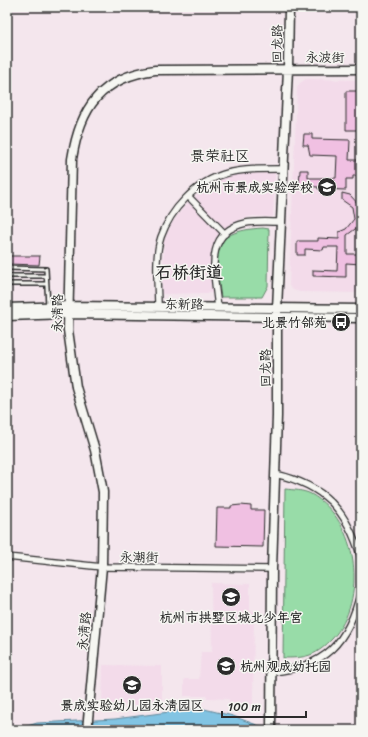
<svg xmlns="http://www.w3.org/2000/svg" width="368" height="737" viewBox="0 0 368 737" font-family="Sriracha,'LXGW WenKai TC',sans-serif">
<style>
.built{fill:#f3dbea}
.green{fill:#98dca8;stroke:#62846a}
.water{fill:#82c4e3;stroke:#5f8799}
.building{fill:#f0c0e2;stroke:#2b2b2b}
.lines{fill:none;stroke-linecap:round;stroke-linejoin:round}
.lane-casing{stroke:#2b2b2b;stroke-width:6}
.street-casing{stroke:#2b2b2b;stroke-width:8}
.secondary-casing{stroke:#2b2b2b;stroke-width:11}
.lane{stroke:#f6f6f2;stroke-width:3}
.street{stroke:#f6f6f2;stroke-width:5.5}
.secondary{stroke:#f6f6f2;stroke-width:8}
.labels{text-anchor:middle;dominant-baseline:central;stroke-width:3;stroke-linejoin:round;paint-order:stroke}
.street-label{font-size:13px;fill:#2b2b2b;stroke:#f6f6f2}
.poi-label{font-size:13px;font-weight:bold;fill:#2b2b2b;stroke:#f6f6f2;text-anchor:end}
.quarter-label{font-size:15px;fill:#2b2b2b;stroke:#f6f6f2}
.district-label{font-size:17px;font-weight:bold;fill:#2b2b2b;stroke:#f6f6f2}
</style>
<rect width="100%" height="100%" fill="#f4e6ed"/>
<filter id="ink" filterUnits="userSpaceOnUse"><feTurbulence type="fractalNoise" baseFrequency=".025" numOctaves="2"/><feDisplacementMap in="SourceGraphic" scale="8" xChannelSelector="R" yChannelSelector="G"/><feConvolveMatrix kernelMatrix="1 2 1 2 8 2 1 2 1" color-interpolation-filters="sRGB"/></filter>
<g filter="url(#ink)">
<path class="built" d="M306,79L361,80V293L300,292L293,290L289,286L297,88L300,83Z
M275,173L273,217L253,216L240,219L222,230L215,239L211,250L213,293L162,294L164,241L172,223L184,207L209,184L228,177L243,174Z
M211,583L250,584V611H254L253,704L229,703V699L207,698V696H184V679H199L201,652H212Z
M103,665L162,666V705H102Z"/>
<path class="green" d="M263,228L269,229L268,286L262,297H221C215,254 207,231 263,228Z
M285,489C294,490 303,490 311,494C359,521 368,600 332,639C326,645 319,652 310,655C301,658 292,658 283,658Z"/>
<path class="water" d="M200,708L233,716L270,730H15L37,723L115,719Z"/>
<path class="building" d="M346,91H361V130H346Z
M304,134H312V139L350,140L349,160H361V176H353V179H346V190L318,189V187L299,186L300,170H308V178H336L337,156L310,155L308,145H303Z
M342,193L350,195L360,206L361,220L358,227L347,235V254H361V264L346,263V277L313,276V270L337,271L338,247H324L323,250L305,249V255H297V241H318V238L339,239V232L346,229L354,219L352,207L342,200Z
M7,256H40L39,265L7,264Z
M241,505L251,506V510H264L263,547L216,546L217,508H231V506Z"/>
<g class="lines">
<g class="lane-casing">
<path id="lane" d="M7,268L46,269L48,306
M7,276H46
M7,284H46"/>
</g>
<g class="street-casing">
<path id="street" d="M188,196L225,234
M158,307C158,285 154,258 161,237C166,223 175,209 185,199C215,168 243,169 283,169
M218,308C215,276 202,232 246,223C257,221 270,222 280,222
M275,474C324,485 347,510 361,558
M7,557L102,567L272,569
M271,672C325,668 349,642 361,590"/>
</g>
<g class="secondary-casing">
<path id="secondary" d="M7,308L68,306L361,309
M7,316L68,314L361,318
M87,730L102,567L103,492L95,450L76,387L68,330L72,159C80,108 101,77 155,70L361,69
M271,730L272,569L277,416V309L288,69L289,7"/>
</g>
<use href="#lane" class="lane"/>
<use href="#street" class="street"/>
<use href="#secondary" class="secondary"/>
</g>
</g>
<defs>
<g id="school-disc" transform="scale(1)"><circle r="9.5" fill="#2b2b2b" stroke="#f6f6f2"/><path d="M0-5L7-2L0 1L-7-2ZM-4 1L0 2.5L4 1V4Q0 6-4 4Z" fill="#fff"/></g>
<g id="bus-disc" transform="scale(1)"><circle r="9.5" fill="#2b2b2b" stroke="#f6f6f2"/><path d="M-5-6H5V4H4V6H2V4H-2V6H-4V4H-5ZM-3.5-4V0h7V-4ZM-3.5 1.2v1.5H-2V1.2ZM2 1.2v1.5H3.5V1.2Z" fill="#fff"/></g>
</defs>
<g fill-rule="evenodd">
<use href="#school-disc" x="327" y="187"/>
<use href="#bus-disc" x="341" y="322"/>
<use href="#school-disc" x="231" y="597"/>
<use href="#school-disc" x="226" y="666"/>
<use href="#school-disc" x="132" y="685"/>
</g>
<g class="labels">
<g class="street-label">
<text transform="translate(277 44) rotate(-89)">回龙路</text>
<text x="325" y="57">永波街</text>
<text transform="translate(184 304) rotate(1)">东新路</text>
<text transform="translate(57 313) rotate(-90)">永清路</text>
<text transform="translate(265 368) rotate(-90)">回龙路</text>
<text transform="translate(139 557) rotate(1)">永潮街</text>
<text transform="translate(84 631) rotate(-84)">永清路</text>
</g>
<g class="poi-label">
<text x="313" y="187">杭州市景成实验学校</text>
<text x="327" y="322">北景竹邻苑</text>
<text x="231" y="617" text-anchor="middle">杭州市拱墅区城北少年宫</text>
<text x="240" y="666" text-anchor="start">杭州观成幼托园</text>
<text x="132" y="705" text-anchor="middle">景成实验幼儿园永清园区</text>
</g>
<g class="quarter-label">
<text x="220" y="156">景荣社区</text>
</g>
<g class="district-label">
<text x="189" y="272">石桥街道</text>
</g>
</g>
<rect width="368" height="737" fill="none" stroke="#f6f6f2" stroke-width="24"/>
<rect x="12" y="12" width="344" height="713" fill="none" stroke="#2b2b2b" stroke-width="1.5" filter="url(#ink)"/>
<path d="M222 711v6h84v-6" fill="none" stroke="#2b2b2b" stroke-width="2"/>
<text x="228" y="711" font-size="12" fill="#2b2b2b" stroke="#f6f6f2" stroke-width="3" paint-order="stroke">100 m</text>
</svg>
